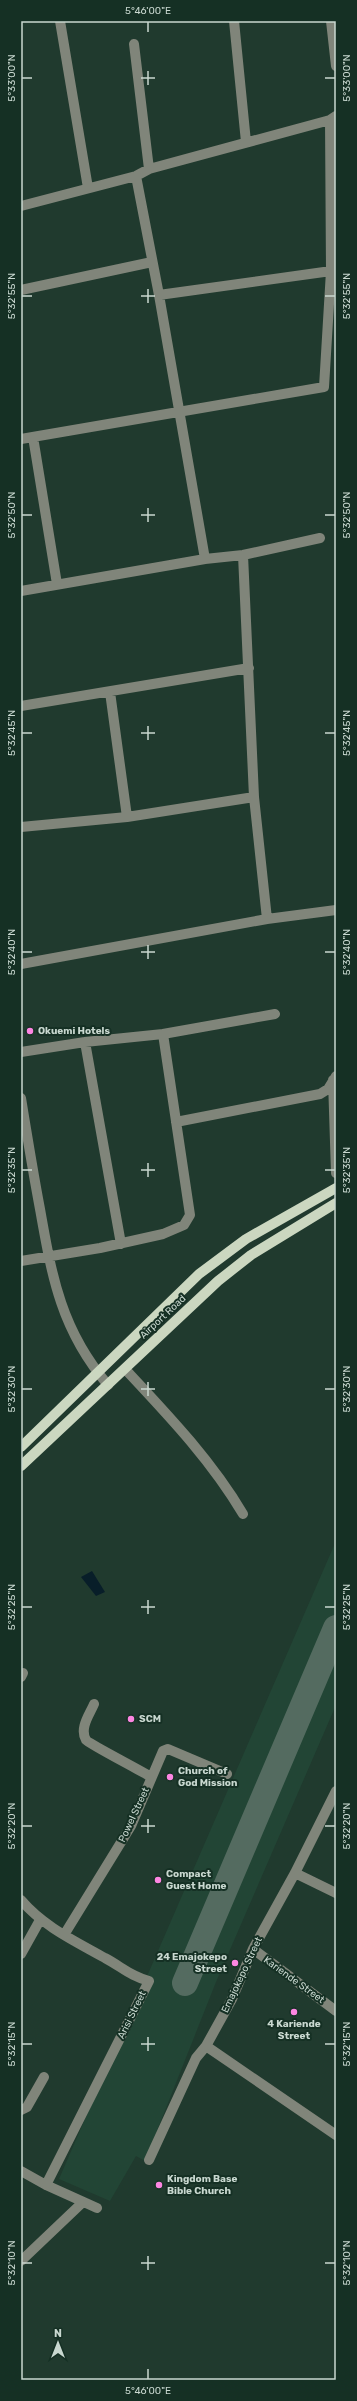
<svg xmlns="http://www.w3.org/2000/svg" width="357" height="2401" viewBox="0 0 357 2401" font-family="Rubik,sans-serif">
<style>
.built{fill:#224535}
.water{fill:#081e29}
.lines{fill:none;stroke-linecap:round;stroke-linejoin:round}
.taxiway{stroke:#546b60;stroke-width:26}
.minor{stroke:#80857a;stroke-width:10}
.major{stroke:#cbd7c0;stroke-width:10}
.ticks{fill:none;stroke:#c9d8d0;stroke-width:1.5}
.poi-dot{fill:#fd86e2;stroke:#153024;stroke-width:1.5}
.labels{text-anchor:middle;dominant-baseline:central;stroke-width:4;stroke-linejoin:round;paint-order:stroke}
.poi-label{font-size:10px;font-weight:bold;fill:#c9d8d0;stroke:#153024;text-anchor:start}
.street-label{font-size:10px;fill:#c9d8d0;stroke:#153024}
.neatline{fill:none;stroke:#c9d8d0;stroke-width:1.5}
.ticks-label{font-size:10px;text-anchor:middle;fill:#c9d8d0}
</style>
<rect width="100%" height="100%" fill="#203a2e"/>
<path class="built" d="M336,1541V1705L216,1982L145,2161L136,2156L110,2201L59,2179Z"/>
<path class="water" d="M92,1571L105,1592L96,1596L81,1577Z"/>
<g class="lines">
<path class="taxiway" d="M185,1983L336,1628"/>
<path class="minor" d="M60,21L88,188
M234,21L246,142
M331,21L336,66
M134,44L149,169
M136,176L159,295L205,559
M21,206L136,176L149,169L330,120L336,116
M21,290L152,262
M159,295L331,271
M33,437L57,584
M21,439L324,387L331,271L330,120
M243,555L254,797L267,919L336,910
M21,591L205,559L243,555L320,538
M110,692L127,817
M21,706L249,668
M21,827L127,817L254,797
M21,964L267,919
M163,1034L275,1014
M85,1042L121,1244
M21,1052L85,1042L163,1034L190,1215L184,1225L163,1234L100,1248L21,1261
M333,1080L336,1173
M21,1098C27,1135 33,1172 40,1209C52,1277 61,1330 108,1385
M176,1122L320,1094L328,1089L336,1076
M125,1369C168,1415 211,1460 243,1514
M21,1677L23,1673
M94,1704C90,1714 79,1728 86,1740C89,1744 142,1771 151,1777
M295,1873L336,1893
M21,1900C44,1927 75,1941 105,1958C122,1967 130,1976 149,1981L46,2185
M64,1935L131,1826L163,1751L168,1749L227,1774
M253,1949L336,2011
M21,1954L40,1920
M206,2046L336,2135
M21,2110L27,2107L44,2077
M149,2160L196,2058L206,2046L232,1999L253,1949L295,1873L336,1791
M21,2171L46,2185L97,2208
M21,2261L83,2202"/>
<path class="major" d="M21,1447L199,1274L246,1239L336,1188
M21,1466L218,1281L251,1255L336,1203"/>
</g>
<path class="ticks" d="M148,22V32M148,71V85M22,78H32M141,78H155M325,78H335M148,289V303M22,296H32M141,296H155M325,296H335M148,508V522M22,515H32M141,515H155M325,515H335M148,726V740M22,733H32M141,733H155M325,733H335M148,945V959M22,952H32M141,952H155M325,952H335M148,1163V1177M22,1170H32M141,1170H155M325,1170H335M148,1382V1396M22,1389H32M141,1389H155M325,1389H335M148,1600V1614M22,1607H32M141,1607H155M325,1607H335M148,1819V1833M22,1826H32M141,1826H155M325,1826H335M148,2037V2051M22,2044H32M141,2044H155M325,2044H335M148,2256V2270M22,2263H32M141,2263H155M325,2263H335M148,2369V2379"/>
<g class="poi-dot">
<circle cx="30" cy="1031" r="4"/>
<circle cx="131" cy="1719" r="4"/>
<circle cx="170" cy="1777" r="4"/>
<circle cx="158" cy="1880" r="4"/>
<circle cx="235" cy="1963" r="4"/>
<circle cx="294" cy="2012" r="4"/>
<circle cx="159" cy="2185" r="4"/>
</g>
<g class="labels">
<g class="poi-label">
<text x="38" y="1031">Okuemi Hotels</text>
<text x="139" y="1719">SCM</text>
<text x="178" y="1771">Church of<tspan x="178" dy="12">God Mission</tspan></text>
<text x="166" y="1874">Compact<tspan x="166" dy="12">Guest Home</tspan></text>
<text x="227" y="1957" text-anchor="end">24 Emajokepo<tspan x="227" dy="12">Street</tspan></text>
<text x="294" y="2024" text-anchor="middle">4 Kariende<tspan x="294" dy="12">Street</tspan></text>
<text x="167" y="2179">Kingdom Base<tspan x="167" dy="12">Bible Church</tspan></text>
</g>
<g class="street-label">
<text transform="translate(163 1317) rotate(-43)">Airport Road</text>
<text transform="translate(134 1815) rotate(-65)">Powel Street</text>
<text transform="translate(242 1975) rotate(-65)">Emajokepo Street</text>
<text transform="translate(294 1980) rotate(36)">Kariende Street</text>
<text transform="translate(132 2015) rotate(-64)">Arisi Street</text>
</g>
</g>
<rect width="357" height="2401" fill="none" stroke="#153024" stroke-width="44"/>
<g transform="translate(58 2343)" stroke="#153024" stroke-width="3" paint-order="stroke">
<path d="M0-3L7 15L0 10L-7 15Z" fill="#c9d8d0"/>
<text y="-6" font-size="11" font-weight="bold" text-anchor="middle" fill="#c9d8d0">N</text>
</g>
<rect x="22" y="22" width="313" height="2357" class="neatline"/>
<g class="ticks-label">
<text x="148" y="14">5°46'00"E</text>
<text transform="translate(11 78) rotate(-90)" y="4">5°33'00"N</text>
<text transform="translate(346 78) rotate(-90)" y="4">5°33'00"N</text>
<text transform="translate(11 296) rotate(-90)" y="4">5°32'55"N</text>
<text transform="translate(346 296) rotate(-90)" y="4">5°32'55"N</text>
<text transform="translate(11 515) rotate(-90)" y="4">5°32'50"N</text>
<text transform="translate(346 515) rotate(-90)" y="4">5°32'50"N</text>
<text transform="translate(11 733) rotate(-90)" y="4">5°32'45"N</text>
<text transform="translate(346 733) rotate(-90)" y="4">5°32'45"N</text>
<text transform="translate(11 952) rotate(-90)" y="4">5°32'40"N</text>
<text transform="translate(346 952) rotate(-90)" y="4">5°32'40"N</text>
<text transform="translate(11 1170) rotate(-90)" y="4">5°32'35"N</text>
<text transform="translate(346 1170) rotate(-90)" y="4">5°32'35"N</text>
<text transform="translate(11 1389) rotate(-90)" y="4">5°32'30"N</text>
<text transform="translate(346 1389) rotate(-90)" y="4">5°32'30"N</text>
<text transform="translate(11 1607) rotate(-90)" y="4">5°32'25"N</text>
<text transform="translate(346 1607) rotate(-90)" y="4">5°32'25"N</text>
<text transform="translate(11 1826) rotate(-90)" y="4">5°32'20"N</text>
<text transform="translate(346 1826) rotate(-90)" y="4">5°32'20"N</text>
<text transform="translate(11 2044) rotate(-90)" y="4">5°32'15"N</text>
<text transform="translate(346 2044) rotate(-90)" y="4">5°32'15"N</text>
<text transform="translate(11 2263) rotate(-90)" y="4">5°32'10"N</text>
<text transform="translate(346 2263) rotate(-90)" y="4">5°32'10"N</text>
<text x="148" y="2394">5°46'00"E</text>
</g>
</svg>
